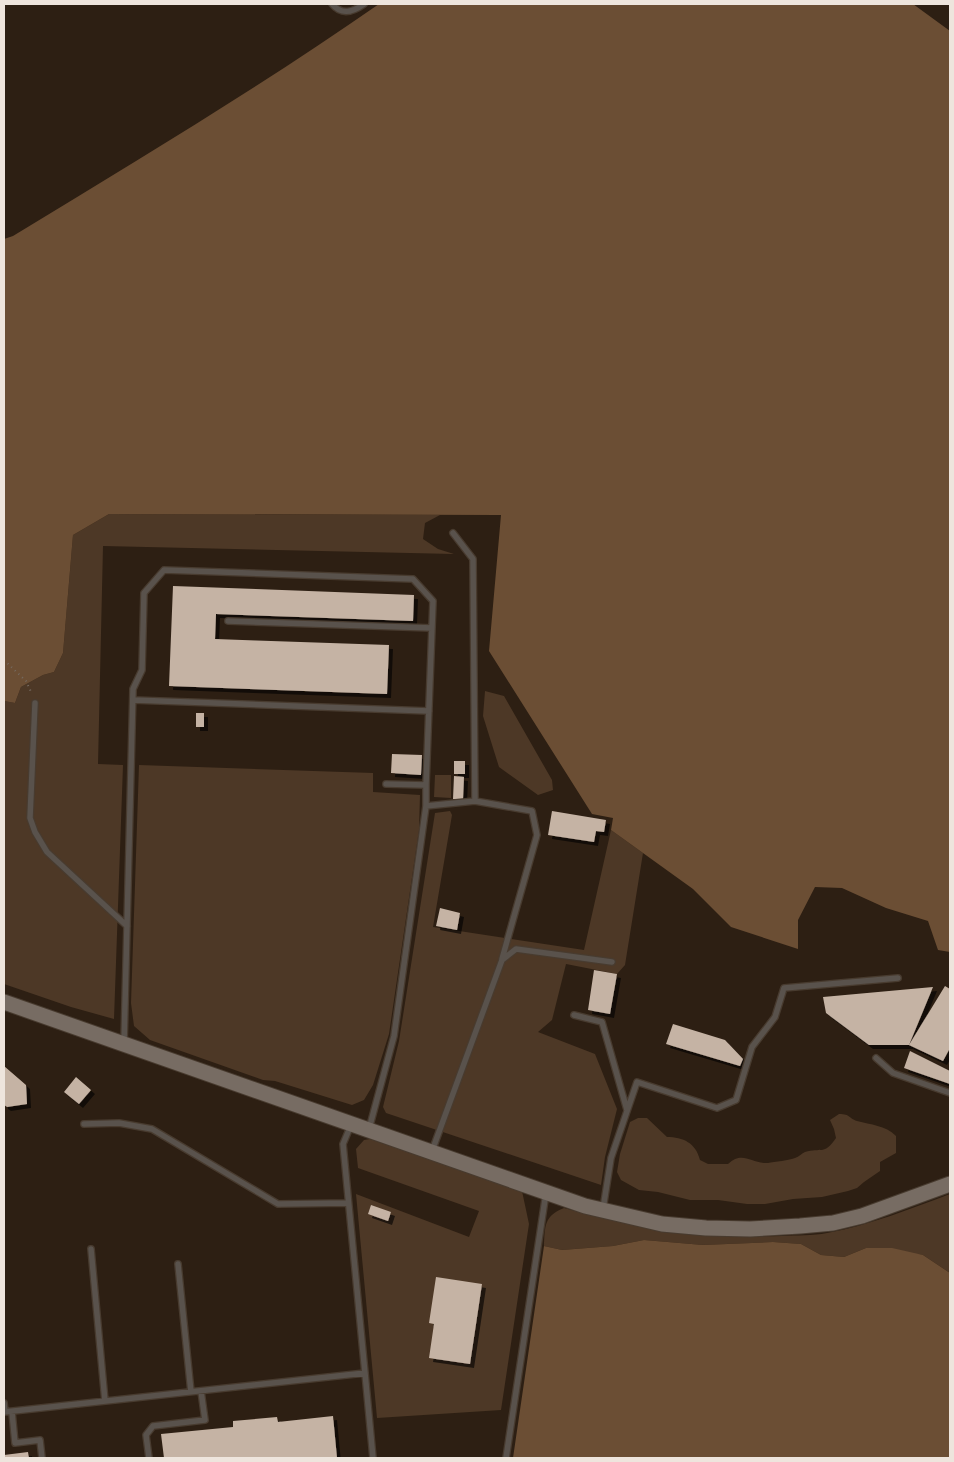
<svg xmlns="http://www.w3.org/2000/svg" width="954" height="1462" viewBox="0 0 954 1462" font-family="Spectral,serif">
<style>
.green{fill:#4d3826}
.forest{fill:#6b4e34}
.building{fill:#c5b3a4;filter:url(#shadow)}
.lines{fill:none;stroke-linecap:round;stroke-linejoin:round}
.lane-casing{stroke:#483b2f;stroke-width:8}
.secondary-casing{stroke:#483b2f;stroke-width:17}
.path{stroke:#766a60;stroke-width:2;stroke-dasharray:1 4;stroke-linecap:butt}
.lane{stroke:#59524c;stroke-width:5.5}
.secondary{stroke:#776c63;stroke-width:15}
</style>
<defs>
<filter id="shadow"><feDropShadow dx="4" dy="4" stdDeviation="0" flood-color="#0009"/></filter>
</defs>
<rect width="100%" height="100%" fill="#2d1f13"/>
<path class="green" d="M109,514L440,515L425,523L423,539L438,549L454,554L103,546L98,764L123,765L114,1019L71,1007L4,984V701L15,703L21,687L43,675L54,672L63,653L73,535Z
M485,691L504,696L552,780L553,790L538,795L499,767L483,716Z
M139,765L373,773V792L420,795L419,830L389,1034L373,1085L364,1100L352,1105L275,1081L263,1080L150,1040L134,1026L131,1003Z
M435,775H451V798L434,797Z
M450,811L452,815L433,927L584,950L611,830L643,853L625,965L617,974L566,964L552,1020L538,1032L595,1054L617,1109L605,1157L601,1185L386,1113L383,1107L399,1041L435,813Z
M839,1114C851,1114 848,1118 857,1121C871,1125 885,1125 896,1136V1153L880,1162V1171L864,1182L857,1188L848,1191L822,1197L793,1199L765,1204H747L718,1200H690L658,1192L639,1190L621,1180L617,1172L620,1154L630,1122L638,1118H647L667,1137C683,1137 696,1143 700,1160L708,1164H728C743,1150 751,1164 768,1163C774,1162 790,1160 795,1158C799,1157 802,1153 805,1152C821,1147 824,1156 836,1138L834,1129L830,1120Z
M370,1139L522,1191L529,1224L501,1410L377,1418L356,1194L469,1237L479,1211L358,1168L356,1149L364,1140Z
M950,1194V1273L923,1255L866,1248L844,1257L821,1255L801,1244L773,1242L703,1245L644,1240L613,1246L562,1250L544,1246C545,1226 544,1216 564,1208C635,1228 708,1238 782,1236C796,1235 813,1236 827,1233C870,1225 910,1209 950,1194Z"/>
<path class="forest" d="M379,4H913L950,31V952L938,950L928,921L886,908L842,888L815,887L798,920V949L731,927L693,889L611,830L613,818L592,814L489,651L501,515L109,514L73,535L63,653L54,672L43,675L21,687L15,703L4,701V239L13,236C136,161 260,87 379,4Z
M644,1240L703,1245L773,1242L801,1244L821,1255L844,1257L866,1248H892L923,1255L950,1273V1458H513L544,1246L562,1250L613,1246Z"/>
<path class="building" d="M173,586L414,595L413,621L216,614L215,639L389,645L387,694L169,686Z
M196,713H204V727H196Z
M392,754L422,755L421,775L391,773Z
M454,761H465V774H454Z
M454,776L464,777L463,799H453Z
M552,811L606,820L604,832L596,831L594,842L548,835Z
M440,908L460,913L457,930L436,926Z
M594,970L617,974L610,1014L588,1010Z
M945,986L950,989V1048L943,1061L909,1045Z
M933,987L909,1045H869L826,1013L823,997Z
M673,1024L725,1040L743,1059L740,1066L666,1044Z
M910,1051L950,1071V1084L904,1068Z
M4,1066L26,1085L27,1104L7,1107L4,1105Z
M76,1077L91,1090L79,1104L64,1092Z
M371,1205L391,1212L388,1221L368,1214Z
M436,1277L482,1284L470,1364L429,1358L434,1324L429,1323Z
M333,1416L337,1458H164L161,1434L233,1427V1421L277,1417L278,1422Z
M28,1452L29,1458H4V1455Z"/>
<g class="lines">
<g class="lane-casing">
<path id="lane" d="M332,4C342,16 353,12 364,4
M453,533L473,559L475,801
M228,621L432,628
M133,700L429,711
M35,703L30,818L35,832L47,852L127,926
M426,806L475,801L532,811L537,835L502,959
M574,1015L602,1022L627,1110
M124,1044L133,689L142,670L144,593L164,570L413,579L433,601L426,785
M876,1058L893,1073L950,1093
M84,1124L119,1123L152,1129L278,1204L348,1203
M369,1129L394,1036L426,806V785L386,784
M432,1151L502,960L516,949L612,962
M603,1209L611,1158L637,1082L717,1108L736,1100L752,1047L775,1017L784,988L898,978
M91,1249L105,1401
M178,1264L191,1392
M365,1373L373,1458
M4,1403L5,1412
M4,1412L365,1373L343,1144L351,1125
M12,1412L15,1443L40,1440L42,1458
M149,1458L146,1435L153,1426L205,1420L201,1391
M506,1458L546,1193"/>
</g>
<g class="secondary-casing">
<path id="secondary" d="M4,1002L585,1206L662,1224L706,1228L750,1229L800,1226L833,1223L862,1216L950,1184"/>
</g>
<path class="path" d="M4,660L26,681L32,694"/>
<use href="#lane" class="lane"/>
<use href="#secondary" class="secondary"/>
</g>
<rect width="954" height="1462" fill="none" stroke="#eee5dd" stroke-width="10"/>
</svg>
